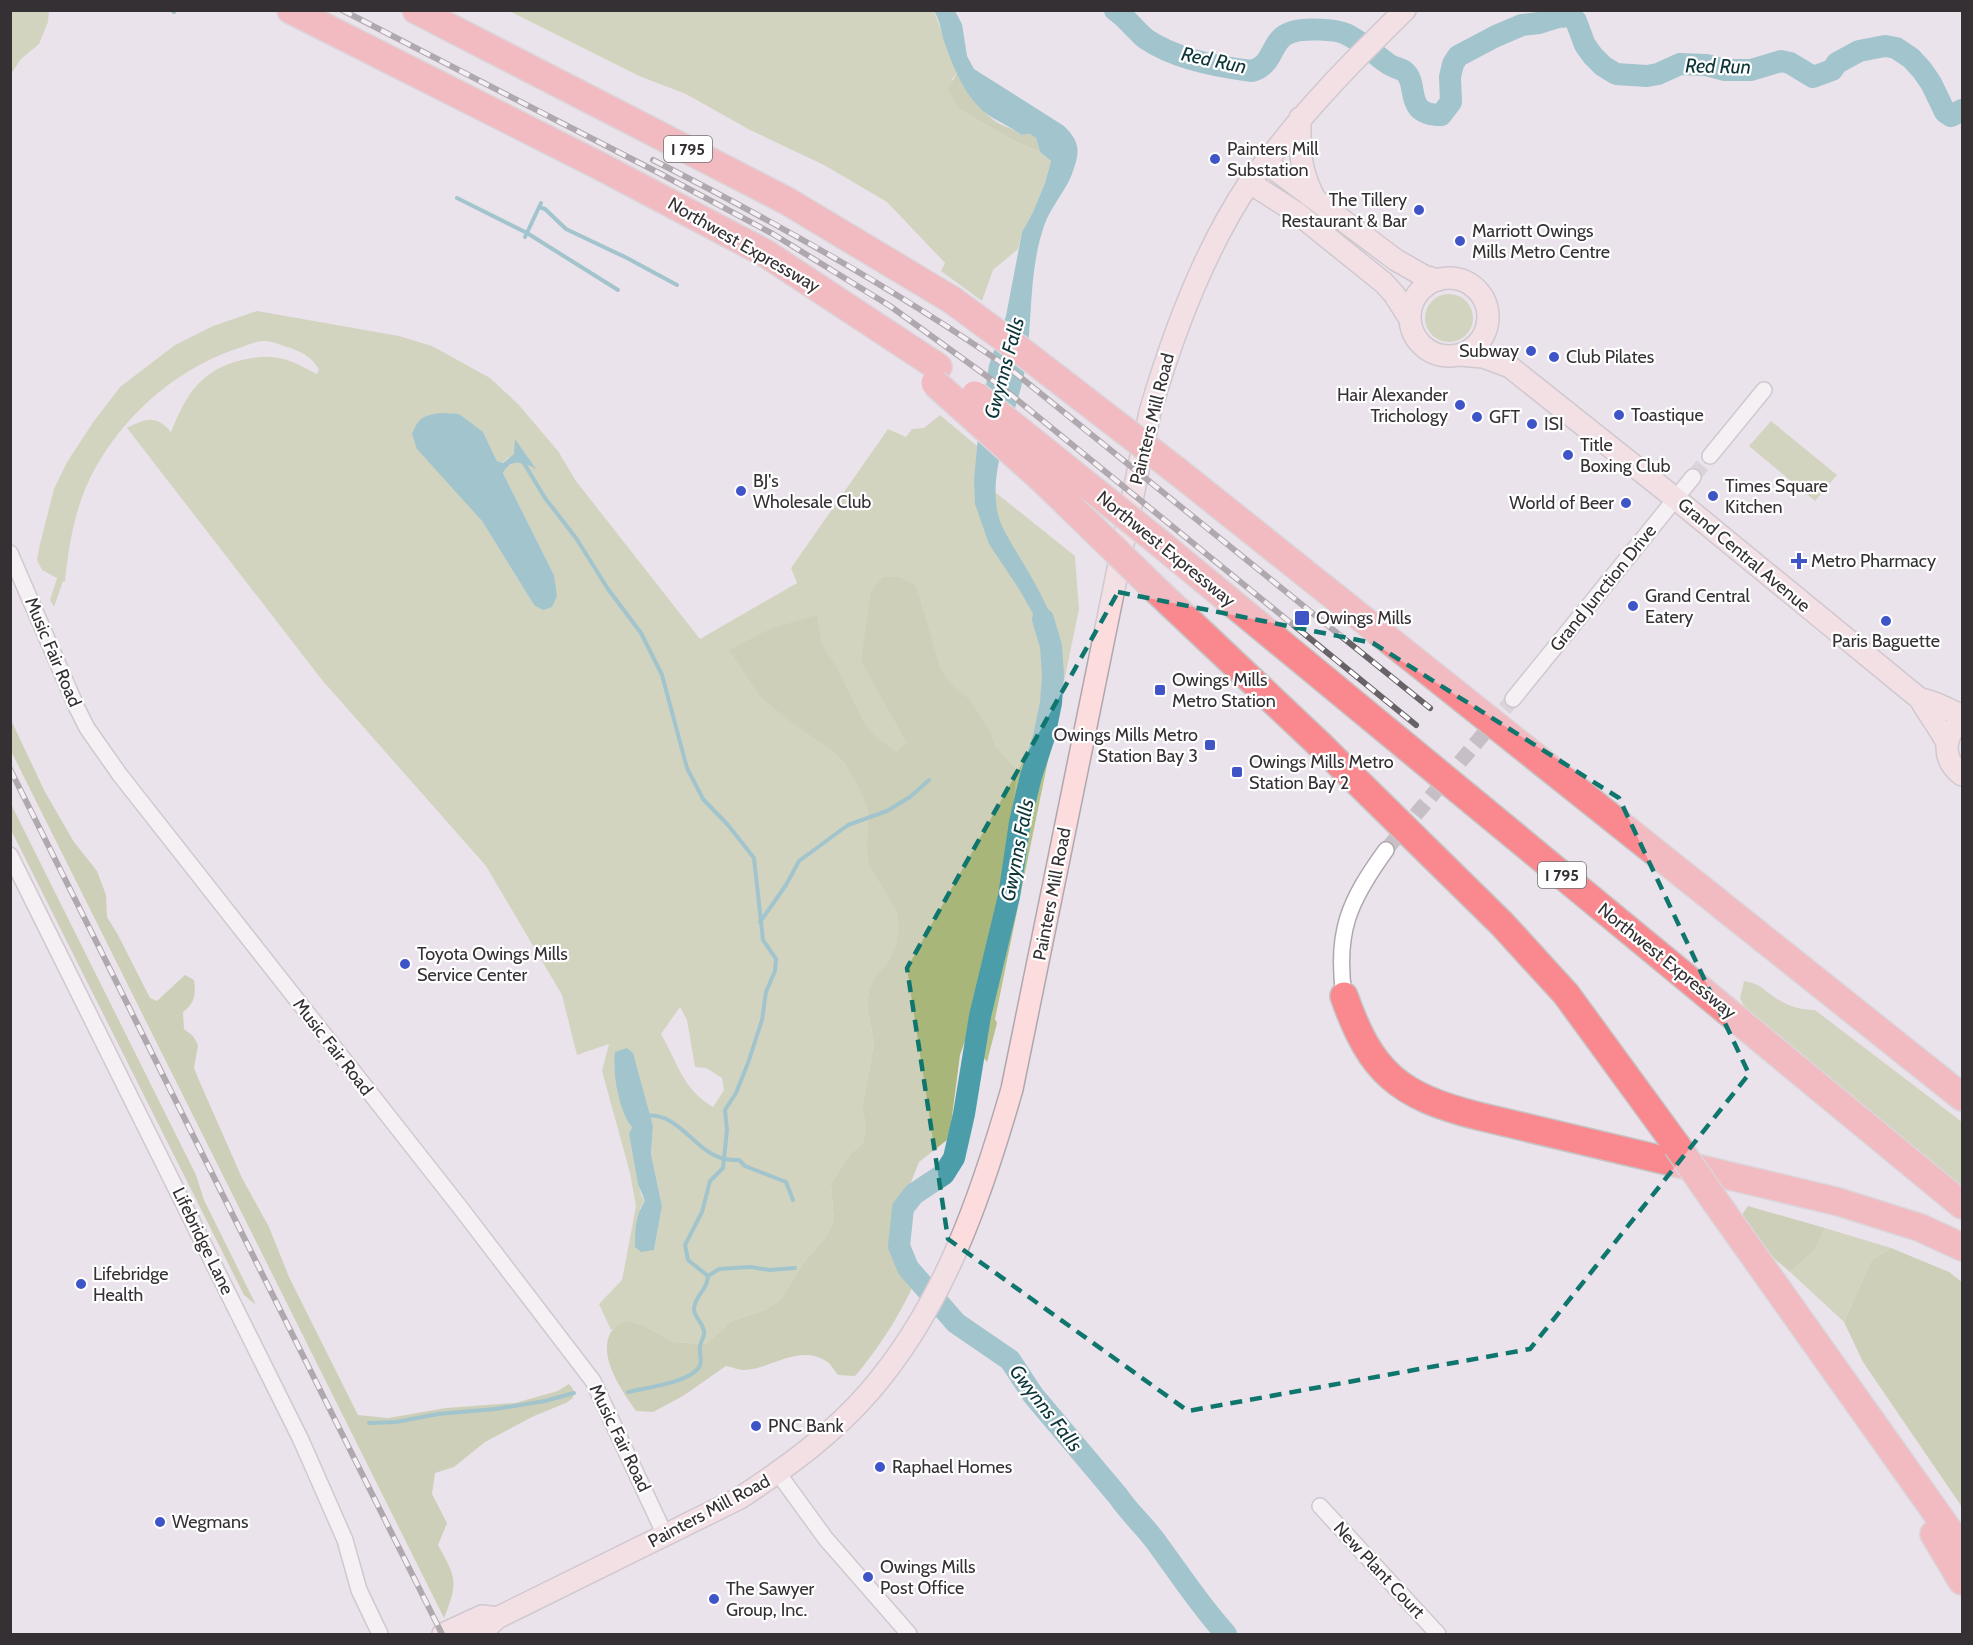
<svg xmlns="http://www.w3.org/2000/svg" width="1973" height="1645" viewBox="0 0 1973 1645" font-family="Cabin,sans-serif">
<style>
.green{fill:#b5c18c;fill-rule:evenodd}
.forest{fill:#a9b67a}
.water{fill:#4b9ea9}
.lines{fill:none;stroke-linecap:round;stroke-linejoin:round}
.stream{stroke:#4b9ea9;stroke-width:4}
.river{stroke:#4b9ea9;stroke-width:22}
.street-tunnel{stroke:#c6bfc6;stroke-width:15;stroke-dasharray:15 8;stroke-linecap:butt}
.street-casing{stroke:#afa7ae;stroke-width:18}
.secondary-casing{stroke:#afa7ae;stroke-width:24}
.highway-casing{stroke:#c6c5c6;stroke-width:30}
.street{stroke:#fff;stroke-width:15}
.secondary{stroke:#fddcdd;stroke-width:21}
.highway{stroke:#f9898f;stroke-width:27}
.rail-casing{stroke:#676266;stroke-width:6}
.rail{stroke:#fff;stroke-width:4;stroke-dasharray:11;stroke-linecap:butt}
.highway-bridge-casing{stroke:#c6c5c6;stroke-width:30;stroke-linecap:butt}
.highway-bridge{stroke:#f9898f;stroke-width:27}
.marked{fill:none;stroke:#0f766e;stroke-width:4.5;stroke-dasharray:12 8;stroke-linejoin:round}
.poi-dot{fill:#3f54c7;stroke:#fff;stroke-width:2}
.labels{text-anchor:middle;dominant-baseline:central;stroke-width:4.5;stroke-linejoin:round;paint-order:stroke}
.shield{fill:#fff;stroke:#716e70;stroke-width:1.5}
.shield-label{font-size:16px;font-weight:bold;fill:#343033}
.poi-label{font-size:18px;fill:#343033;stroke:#fff;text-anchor:start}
.street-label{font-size:18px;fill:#343033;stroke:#fff}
.water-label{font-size:20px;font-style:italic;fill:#0c353a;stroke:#fff}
</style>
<rect width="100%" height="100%" fill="#ebe3eb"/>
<path class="green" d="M10,11H49L48,22L39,44L21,59L11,74Z
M509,11H934L957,73L952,79L961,110L1014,141L1040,152L1051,161L1045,183L1033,212L1022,232L1018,249L993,270L982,301L941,271L945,263L887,202L824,165L750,130L686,94L639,76Z
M1425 318a24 24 0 1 1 48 0a24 24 0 1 1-48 0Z
M257,311L399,336L432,346L490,378L518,404L558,451L576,481L700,639L797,583L791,568L888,429L906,437L912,429L924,428L940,415L977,446L975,476L1075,556L1079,609L995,1019L997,1023L987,1062L896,947L888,962L875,975L869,990L867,1008L874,1043L862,1108L866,1126L863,1143L850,1154L831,1184L834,1221L826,1237L804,1262L780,1300L765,1310L732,1321L706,1344L673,1342L643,1325L626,1320L611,1330L599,1304L622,1280L636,1206L630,1173L602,1071L609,1044L577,1055L562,995L486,866L322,680L127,428C147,418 156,415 171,432C186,395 200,370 242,360C256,357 268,355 283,359C294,361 306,369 317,374L319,370C313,357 300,351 287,347C280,345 272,341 265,341C257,340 247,346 239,348C182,366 131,409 100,460C77,497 69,540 65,582L63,581L54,607L50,600L57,578L42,570L37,560L40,544L54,489L67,462L94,421L120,387L175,345L213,326ZM483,432L497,461L502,463L509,457L512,464L505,468L503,473L554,575L534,605L482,521L461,496ZM680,1007L687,1020L695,1067L706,1068L722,1078L724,1090L713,1107C683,1089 678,1064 661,1034ZM613,1063L643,1092L653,1126L651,1154L662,1206L654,1250L640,1208L645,1201L641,1195L629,1134L632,1127Z
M1771,421L1837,475L1815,501L1749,446Z
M1744,981C1760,984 1762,988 1774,997C1787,1006 1800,1010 1815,1010L1962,1122V1192L1747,1013L1740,998Z
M1825,1228L1891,1248L1871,1261L1844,1322L1790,1272L1814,1251Z"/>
<path class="forest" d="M957,73C966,90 983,115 1000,124C1008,128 1014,129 1021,135L1030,134L1036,138L1040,152L1014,141L961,110L952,98L948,89Z
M883,577H900L916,586L940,668L950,683L970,700L989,730L995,746L1017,771L1006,875L997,906V948L960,1055L951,1124L947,1140L919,1162L894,1226L892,1243L914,1284C898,1318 879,1348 855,1376L838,1375C834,1370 830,1363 826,1361C798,1344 772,1369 744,1370C739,1370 732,1367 726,1366L683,1396L653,1412L636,1411C622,1391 597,1356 611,1332C614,1327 621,1323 626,1320L643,1325L673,1342L706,1344L732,1321L765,1310L780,1300L804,1262L826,1237L834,1221L831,1184L850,1154L863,1143L866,1126L862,1108L874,1043L867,1008L869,990L875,975L888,962L896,946L899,929L897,911L869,865L867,848L869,813L862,793L845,763L832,750L788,720L760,696L729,650L770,629L817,615L822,645L837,668L864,723L877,738L896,752L907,743L861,661L871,591Z
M11,720L45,792L74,842L97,871L106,895L107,917L118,935L150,998L157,1001L185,975L194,980C196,995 195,1003 183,1012L184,1029L193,1036L198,1045L194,1068L198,1078L242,1178L269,1227L289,1277L358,1415L388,1418L446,1408L515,1403L558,1391L569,1384L573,1389V1398L566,1403L534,1416L485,1442L454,1467L435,1473L432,1494L447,1523L438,1545C457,1579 458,1583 444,1618L11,751Z
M10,802L196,1175L204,1200L256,1305L244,1295L11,830Z
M1748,1206L1825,1228L1814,1251L1790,1272L1761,1247L1741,1216Z
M1891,1248L1949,1272L1962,1282V1507L1863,1362L1844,1322L1871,1261Z"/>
<path class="water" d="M934,11H955L962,24L967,56L974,69L1064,126C1081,143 1080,152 1072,174C1065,192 1050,208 1044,226C1028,272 1033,323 1025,370C1020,396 1010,423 1002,449C996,471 992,498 1000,521C1008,545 1070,625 1051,646L1042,639L1036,619L1019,589L989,544L975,504L974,480L977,446L989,365L1006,316L1022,232L1033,212L1045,183L1051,161L1040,152L1036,138L1030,134L1021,135C1008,124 991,120 979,107C962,90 952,64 944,41C941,31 940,20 934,11Z
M440,413L459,414L483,432L497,461L503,463L514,454L515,439L536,469C524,462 510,458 503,473L554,575L557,596L552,607L543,610L534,605L482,521L417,449L412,434C419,417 423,416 440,413Z
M627,1048L633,1053L653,1126L651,1154L662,1206L654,1250L641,1252L635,1247C635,1230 635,1216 645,1201L638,1184L629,1134L632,1127C619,1112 612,1071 615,1052Z"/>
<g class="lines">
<path class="stream" d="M172,10L174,12
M457,198L527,233L618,290
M539,207L545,209L566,229L627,258L677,285
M525,237L541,203
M522,460L545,498L576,538L608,589L641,633L662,675L687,768L703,799L728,825L754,858L763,940L776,959L775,971L766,992L762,1020L748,1063L736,1093L725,1110L727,1130L723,1168L710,1181L702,1212L685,1245L688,1260L708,1276C707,1292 695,1294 694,1309C694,1319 705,1323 704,1334C704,1338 700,1342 700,1347C699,1352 702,1360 700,1365C694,1382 644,1388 628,1392
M760,922L786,885L799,861L848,825L887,811L910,797L929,780
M645,1116C679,1111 696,1154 725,1159C730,1160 735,1160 739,1160L745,1166L786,1182L793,1200
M708,1276L719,1269L734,1268L751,1267L769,1270L795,1268
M369,1423L396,1422L438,1414L495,1409L545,1401L574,1393"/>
<path class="river" d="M1115,10C1127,18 1135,30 1146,39C1174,58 1218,67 1252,71C1276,64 1269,39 1292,32C1304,28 1336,29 1346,34C1361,41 1374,54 1387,63C1392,67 1399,68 1404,71C1420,83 1402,115 1441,115L1451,102L1450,77L1453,64L1458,56L1496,36L1522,25L1539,23L1558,17L1570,16L1576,21L1585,45L1593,56L1603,66L1616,74L1647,76L1658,74L1680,64L1706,65L1725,70H1751L1781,61L1790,63L1813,77L1832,70L1837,63L1859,51L1885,46L1896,48L1911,58L1922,70L1931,83L1945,112L1951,116L1962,110
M1043,619L1051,646L1053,675L1051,703L1044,737L1031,776L1020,822L1009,896L980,1016L964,1114L954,1158L944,1174L914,1194L903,1208L899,1246L908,1268L956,1323L1010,1360L1033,1395L1118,1496C1130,1514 1147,1528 1159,1546C1181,1576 1201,1607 1226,1634"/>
<path class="street-tunnel" d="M1693,477L1710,456
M1386,850L1513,699"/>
<g class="street-casing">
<path id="street" d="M1710,456L1764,390
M10,553L77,708L87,728L120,775L459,1206L593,1381L665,1535
M1513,699L1693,477
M10,855L301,1440L345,1540L359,1590L380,1634
M1344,996C1335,932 1349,901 1386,850
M778,1473L826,1539L909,1634
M1320,1506L1438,1634"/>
</g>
<g class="secondary-casing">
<path id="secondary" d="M1300,118C1300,150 1299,168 1314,197
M1265,162L1396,260L1424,276L1438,280
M1250,183L1297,213L1384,283L1394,294L1410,319
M1410 317a39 39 0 1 1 78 0a39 39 0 1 1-78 0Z
M1459,355L1483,357L1510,367L1676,499L1920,699C1929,715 1939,727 1947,743
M1920,699C1935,701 1948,710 1962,715
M1962,721C1942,736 1942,760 1962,775
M443,1634L482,1616L497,1618
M480,1634L497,1618L740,1498C787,1467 833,1434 870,1391C944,1305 981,1197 1012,1089L1150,412C1173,333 1203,252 1249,183C1257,171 1267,161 1275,151C1314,100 1359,55 1405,10"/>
</g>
<g class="highway-casing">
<path id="highway" d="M291,10L598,165L765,253L938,367
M416,10L787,201L952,300
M1177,471L1962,1097
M1162,545L1962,1205
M1153,587L1318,743L1502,924L1566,994L1677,1146
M1344,996C1371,1073 1399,1096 1478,1116L1839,1202L1921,1228L1962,1247
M1715,1201L1962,1549
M1934,1534L1962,1581"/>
</g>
<use href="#street" class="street"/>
<use href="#secondary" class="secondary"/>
<use href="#highway" class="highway"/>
<g class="rail-casing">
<path id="rail" d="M342,10L659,173L773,234L890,306L999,385L1416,725
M653,160C777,223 895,289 1009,368L1430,708
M10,769L442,1634"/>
</g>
<use href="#rail" class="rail"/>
<g class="highway-bridge-casing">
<path id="highway-bridge" d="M952,300L1016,347L1177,471
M935,383L1043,480L1153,587
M975,395L1162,545
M1677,1146L1715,1201"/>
</g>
<use href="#highway-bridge" class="highway-bridge"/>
</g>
<path d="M0 0H1973V1645H0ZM1118,592L1373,643L1619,798L1749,1074L1530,1349L1188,1411L948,1239L907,968Z" fill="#ebe3eb" fill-opacity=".55" fill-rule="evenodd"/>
<path class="marked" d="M1118,592L1373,643L1619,798L1749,1074L1530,1349L1188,1411L948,1239L907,968Z"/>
<g class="poi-dot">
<circle cx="1215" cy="159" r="6"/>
<circle cx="1419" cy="210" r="6"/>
<circle cx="1460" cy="241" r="6"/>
<circle cx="1531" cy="351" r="6"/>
<circle cx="1554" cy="357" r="6"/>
<circle cx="1460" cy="405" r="6"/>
<circle cx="1619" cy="415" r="6"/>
<circle cx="1477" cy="417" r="6"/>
<circle cx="1532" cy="424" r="6"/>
<circle cx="1568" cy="455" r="6"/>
<circle cx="741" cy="491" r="6"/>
<circle cx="1713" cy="496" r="6"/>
<circle cx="1626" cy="503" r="6"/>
<path d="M1796 552h6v6h6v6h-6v6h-6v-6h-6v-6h6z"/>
<circle cx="1633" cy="606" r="6"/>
<rect x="1294" y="610" width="16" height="16" rx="3"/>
<circle cx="1886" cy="621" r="6"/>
<rect x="1154" y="684" width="12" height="12" rx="3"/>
<rect x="1204" y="739" width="12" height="12" rx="3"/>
<rect x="1231" y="766" width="12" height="12" rx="3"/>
<circle cx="405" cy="964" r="6"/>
<circle cx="81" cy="1284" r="6"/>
<circle cx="756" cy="1426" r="6"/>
<circle cx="880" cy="1467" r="6"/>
<circle cx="160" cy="1522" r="6"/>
<circle cx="868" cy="1577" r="6"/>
<circle cx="714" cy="1599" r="6"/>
</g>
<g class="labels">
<g class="shield">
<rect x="664" y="136" width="48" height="26" rx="4.5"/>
<rect x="1538" y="862" width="48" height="26" rx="4.5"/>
</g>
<g class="shield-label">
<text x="688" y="149">I 795</text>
<text x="1562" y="875">I 795</text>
</g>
<g class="poi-label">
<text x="1227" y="149">Painters Mill<tspan x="1227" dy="21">Substation</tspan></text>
<text x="1407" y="200" text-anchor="end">The Tillery<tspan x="1407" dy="21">Restaurant &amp; Bar</tspan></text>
<text x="1472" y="231">Marriott Owings<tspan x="1472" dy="21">Mills Metro Centre</tspan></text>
<text x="1519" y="351" text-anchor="end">Subway</text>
<text x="1566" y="357">Club Pilates</text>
<text x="1448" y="395" text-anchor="end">Hair Alexander<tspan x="1448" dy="21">Trichology</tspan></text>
<text x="1631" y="415">Toastique</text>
<text x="1489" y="417">GFT</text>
<text x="1544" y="424">ISI</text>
<text x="1580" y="445">Title<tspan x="1580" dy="21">Boxing Club</tspan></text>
<text x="753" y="481">BJ's<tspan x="753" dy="21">Wholesale Club</tspan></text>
<text x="1725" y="486">Times Square<tspan x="1725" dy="21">Kitchen</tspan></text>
<text x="1614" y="503" text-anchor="end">World of Beer</text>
<text x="1811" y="561">Metro Pharmacy</text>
<text x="1645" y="596">Grand Central<tspan x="1645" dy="21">Eatery</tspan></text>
<text x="1316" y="618">Owings Mills</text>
<text x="1886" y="641" text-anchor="middle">Paris Baguette</text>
<text x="1172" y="680">Owings Mills<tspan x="1172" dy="21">Metro Station</tspan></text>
<text x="1198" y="735" text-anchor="end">Owings Mills Metro<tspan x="1198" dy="21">Station Bay 3</tspan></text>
<text x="1249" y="762">Owings Mills Metro<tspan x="1249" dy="21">Station Bay 2</tspan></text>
<text x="417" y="954">Toyota Owings Mills<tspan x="417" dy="21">Service Center</tspan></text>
<text x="93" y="1274">Lifebridge<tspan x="93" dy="21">Health</tspan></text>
<text x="768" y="1426">PNC Bank</text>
<text x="892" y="1467">Raphael Homes</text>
<text x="172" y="1522">Wegmans</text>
<text x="880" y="1567">Owings Mills<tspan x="880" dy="21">Post Office</tspan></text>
<text x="726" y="1589">The Sawyer<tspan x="726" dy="21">Group, Inc.</tspan></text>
</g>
<g class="street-label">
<text transform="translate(744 245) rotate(30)">Northwest Expressway</text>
<text transform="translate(1152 419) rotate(-76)">Painters Mill Road</text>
<text transform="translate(1166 549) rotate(39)">Northwest Expressway</text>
<text transform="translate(1744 555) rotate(40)">Grand Central Avenue</text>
<text transform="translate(1603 588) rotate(-51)">Grand Junction Drive</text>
<text transform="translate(53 652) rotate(67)">Music Fair Road</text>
<text transform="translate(1052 894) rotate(-79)">Painters Mill Road</text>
<text transform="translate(1667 961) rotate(39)">Northwest Expressway</text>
<text transform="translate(333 1047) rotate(52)">Music Fair Road</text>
<text transform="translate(203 1241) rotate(64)">Lifebridge Lane</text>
<text transform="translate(620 1438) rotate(64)">Music Fair Road</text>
<text transform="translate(709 1511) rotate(-28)">Painters Mill Road</text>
<text transform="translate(1379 1570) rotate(47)">New Plant Court</text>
</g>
<g class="water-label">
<text transform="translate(1214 60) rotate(12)">Red Run</text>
<text transform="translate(1718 66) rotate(1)">Red Run</text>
<text transform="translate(1004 368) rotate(-75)">Gwynns Falls</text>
<text transform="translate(1017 850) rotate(-79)">Gwynns Falls</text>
<text transform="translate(1046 1408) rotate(52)">Gwynns Falls</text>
</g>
</g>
<rect width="1973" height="1645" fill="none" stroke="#343033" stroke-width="24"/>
</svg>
